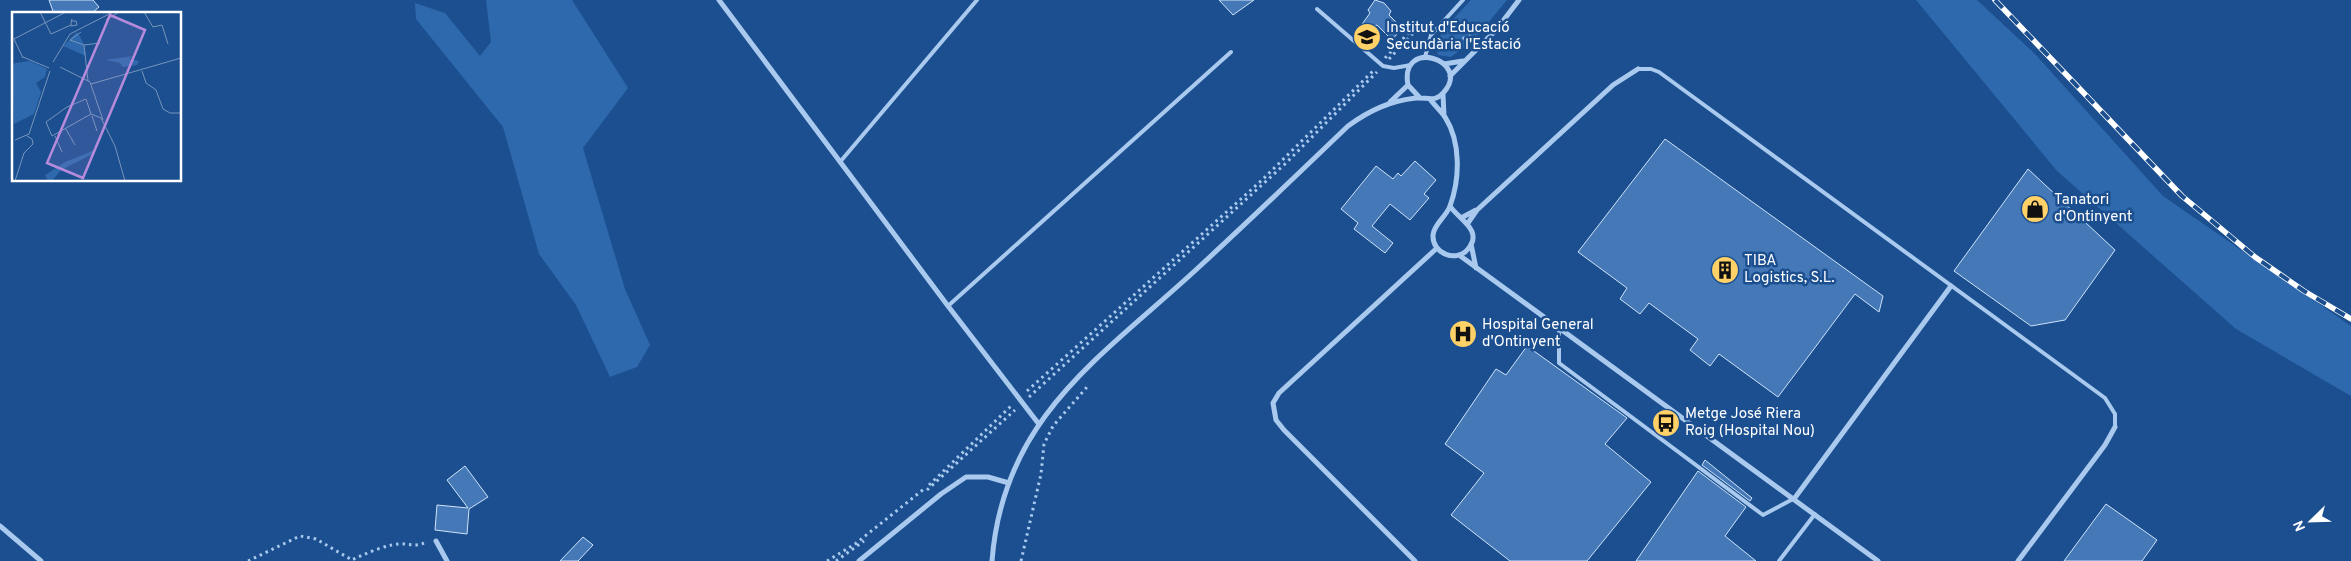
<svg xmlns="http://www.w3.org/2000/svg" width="2351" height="561" viewBox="0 0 2351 561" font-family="Overpass,sans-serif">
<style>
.green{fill:#2e69ad}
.building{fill:#4478b7;stroke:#cfe3fa}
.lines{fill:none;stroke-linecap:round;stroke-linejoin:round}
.path{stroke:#a9c9ee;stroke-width:3;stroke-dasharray:2.5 4;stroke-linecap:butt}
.service{stroke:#a9c9ee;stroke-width:4}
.minor{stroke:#a9c9ee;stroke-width:5}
.rail-casing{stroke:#fff;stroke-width:5.5}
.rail{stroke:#1b4f8f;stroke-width:4;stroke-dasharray:11;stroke-linecap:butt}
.labels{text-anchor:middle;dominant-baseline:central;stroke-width:5;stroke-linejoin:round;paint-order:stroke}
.poi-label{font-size:15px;fill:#fff;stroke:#1b4f8f;text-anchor:start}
.inset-road{fill:none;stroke:#7695bc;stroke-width:1}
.view{fill:#b68bdc;fill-opacity:0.15;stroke:#b68bdc;stroke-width:2.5}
.inset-edge{fill:none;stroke:#fff;stroke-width:2.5}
</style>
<rect width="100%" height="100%" fill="#1b4f8f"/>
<path class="green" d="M486,0H572L628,88L583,148L625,289L650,345L637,367L610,377L576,305L539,254L503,127L416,19L415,3L445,13L480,56L491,42Z
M1471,0H1507L1474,40L1451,57L1438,55L1436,42L1445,28Z
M1916,0H1977L2035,54L2163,196L2351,326V396L2236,329L2057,171Z"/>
<path class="building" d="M49,0H93L99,7L91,14H54Z
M1219,0H1254L1233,15Z
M1375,0L1384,3L1391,11L1389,15L1402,28L1392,40L1377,25L1355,34L1370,13L1368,10Z
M1665,139L1883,296L1879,312L1855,294L1778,397L1719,354L1710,366L1690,350L1698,339L1649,303L1640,314L1620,299L1627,288L1578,252Z
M1415,161L1436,180L1424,194L1429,198L1410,220L1390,204L1372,226L1393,243L1385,253L1354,229L1358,223L1341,209L1376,166L1393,179L1398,173L1401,176Z
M2028,169L2115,250L2065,320L2031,326L1954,271Z
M1527,346L1627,418L1605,444L1651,482L1587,561H1510L1451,515L1484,473L1445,444L1496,369L1506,375Z
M1705,460L1752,498L1750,501L1702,465Z
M465,466L488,497L469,509L467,534L435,530L437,505L468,508L447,480Z
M1698,471L1746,507L1725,536L1756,561H1636Z
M2106,504L2157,540L2142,561H2064Z
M583,537L593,545L578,561H560Z"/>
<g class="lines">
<path class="path" d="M1438,47L1470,36L1480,29
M1385,58L1414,27
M1389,59L1419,27L1424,28
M1027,391L1262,180L1374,70
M1029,397L1285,164L1377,72
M929,485L1013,404
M927,490L1015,410
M248,561L300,536L316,539L352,560C364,554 392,542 404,544C413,545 418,546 427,542
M827,561L855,544L924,489
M836,561L864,541
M1021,561L1041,474L1044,444L1053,426L1087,387"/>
<path class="service" d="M1317,9L1383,66L1394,68L1411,65
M1425,57L1431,35L1463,0
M1638,69H1651L1659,72L2105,398L2115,414V427
M840,162L977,0
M948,306L1231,52
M1559,328V363L1763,515L1793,499
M1779,561L1815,514"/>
<path class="minor" d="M719,0L948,306L1038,423
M1444,64L1463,61
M1450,76L1496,30L1519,0
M1443,94L1444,116
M1430,99C1435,106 1441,111 1445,117C1461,142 1460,179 1450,206C1446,217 1434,224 1433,235C1432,254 1457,263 1468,249C1484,230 1458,219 1450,206
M1390,102L1408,85
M1461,218L1476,210
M1468,223L1477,210L1613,85L1638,69
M1471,244L1476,268
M1459,255L1878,561
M1794,499L1951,286
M0,526L41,561
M436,541L447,561
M859,561L941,494L966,477H988L1009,483
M992,561C1003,416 1103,356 1199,267C1250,220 1299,173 1348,126C1370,110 1390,101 1416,98C1428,97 1435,103 1444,92C1472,60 1399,37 1408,85L1420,98
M1415,561L1284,430L1276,420L1273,403L1279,393L1437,248
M2018,561L2105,445L2115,427"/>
<g class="rail-casing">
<path id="rail" d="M1995,0L2182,196L2255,257L2304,291L2351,319"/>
</g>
<use href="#rail" class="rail"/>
</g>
<defs>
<g id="school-disc" transform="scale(1.4375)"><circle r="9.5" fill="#ffd166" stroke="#1b4f8f"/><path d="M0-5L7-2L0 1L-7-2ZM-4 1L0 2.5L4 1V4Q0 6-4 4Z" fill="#111"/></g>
<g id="shop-disc" transform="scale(1.4375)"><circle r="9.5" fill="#ffd166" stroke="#1b4f8f"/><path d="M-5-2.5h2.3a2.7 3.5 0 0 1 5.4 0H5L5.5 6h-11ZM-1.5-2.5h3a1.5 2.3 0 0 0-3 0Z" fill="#111"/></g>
<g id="building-disc" transform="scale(1.4375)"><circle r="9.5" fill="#ffd166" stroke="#1b4f8f"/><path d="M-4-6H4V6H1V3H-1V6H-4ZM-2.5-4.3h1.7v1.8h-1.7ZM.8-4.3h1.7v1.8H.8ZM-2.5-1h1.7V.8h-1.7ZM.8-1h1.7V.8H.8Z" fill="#111"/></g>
<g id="hospital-disc" transform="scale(1.4375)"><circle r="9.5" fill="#ffd166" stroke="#1b4f8f"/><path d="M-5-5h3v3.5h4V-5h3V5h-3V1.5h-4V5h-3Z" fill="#111"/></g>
<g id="bus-disc" transform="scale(1.4375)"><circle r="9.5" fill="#ffd166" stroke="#1b4f8f"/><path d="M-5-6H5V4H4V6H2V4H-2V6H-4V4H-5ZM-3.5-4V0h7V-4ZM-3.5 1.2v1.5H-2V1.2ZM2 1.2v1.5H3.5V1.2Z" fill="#111"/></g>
</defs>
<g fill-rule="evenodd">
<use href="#school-disc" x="1367" y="37"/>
<use href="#shop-disc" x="2035" y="209"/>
<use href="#building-disc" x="1725" y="270"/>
<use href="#hospital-disc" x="1463" y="334"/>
<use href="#bus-disc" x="1666" y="423"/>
</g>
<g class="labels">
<g class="poi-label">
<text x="1386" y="28">Institut d'Educació<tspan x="1386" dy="17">Secundària l'Estació</tspan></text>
<text x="2054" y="200">Tanatori<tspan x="2054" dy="17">d'Ontinyent</tspan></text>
<text x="1744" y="261">TIBA<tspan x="1744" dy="17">Logistics, S.L.</tspan></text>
<text x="1482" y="325">Hospital General<tspan x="1482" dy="17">d'Ontinyent</tspan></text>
<text x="1685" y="414">Metge José Riera<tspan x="1685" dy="17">Roig (Hospital Nou)</tspan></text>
</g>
</g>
<g transform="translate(12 12)">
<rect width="169" height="169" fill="#1b4f8f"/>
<path d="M65,20L71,30L74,44L51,34ZM121,44L117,47L127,49L125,53L111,55L108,51L93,48ZM18,49L35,57L33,65L24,71L29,80L22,102L2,112L0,54L3,51ZM83,138V141L49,158L40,169H36L33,163L53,150Z" fill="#2e69ad"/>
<path class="inset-road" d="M28,0L39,22L59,13M132,0L141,15L150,13L156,32M94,8L107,0M59,9H64L65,13L59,14V11L60,7M69,20L58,28L72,33L76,69M72,33L88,31M11,45L37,56M11,46L2,27L54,0M41,50L58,22L101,0M48,55L78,70L91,108M130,59L134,71L144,78L151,97L158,101H169M79,72L169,46M80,104L85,119M54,117L63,133M40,124L79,102L89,106L103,134L113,169M40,124L34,110L55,95L74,87L79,102M43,124L50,140M3,128L17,122L38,59M3,169L12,141L21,132L20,127L15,124"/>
<path class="view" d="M98,3L133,18L71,166L35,151Z"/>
<rect width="169" height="169" class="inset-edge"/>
</g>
<g transform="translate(2311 521) rotate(247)" stroke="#1b4f8f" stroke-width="4" paint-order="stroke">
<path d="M0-4L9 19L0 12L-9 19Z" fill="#ffffff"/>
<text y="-8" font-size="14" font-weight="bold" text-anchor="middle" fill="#ffffff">N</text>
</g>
</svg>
